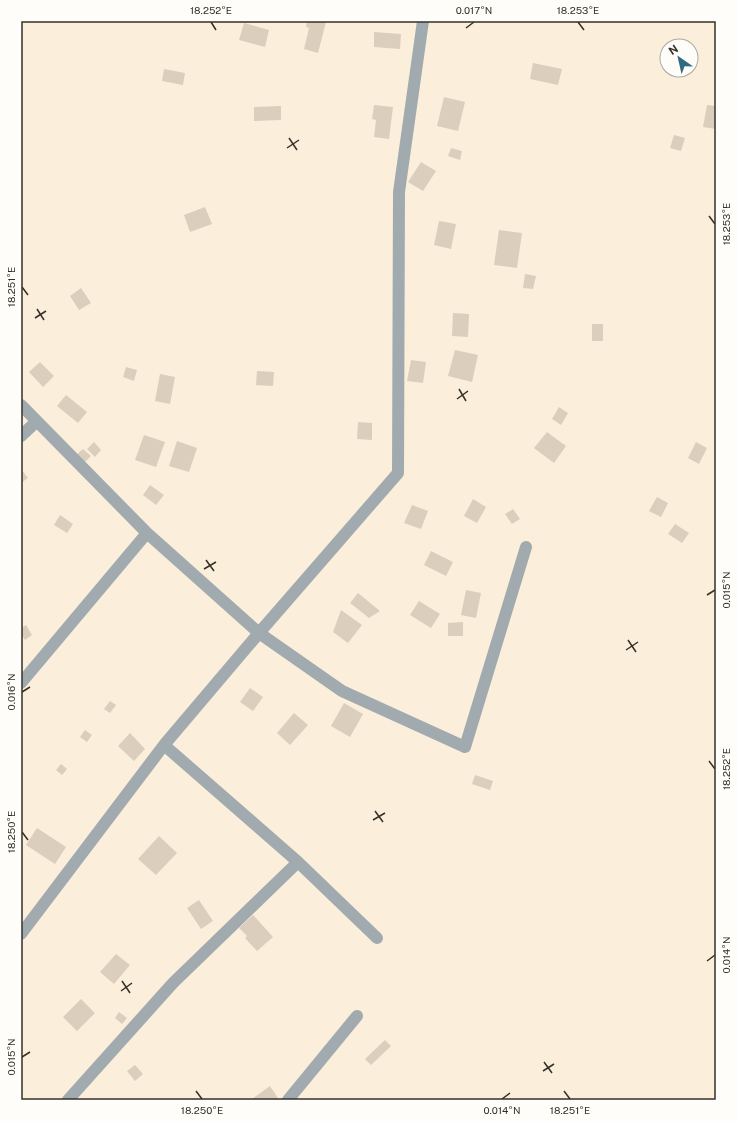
<svg xmlns="http://www.w3.org/2000/svg" width="737" height="1121" viewBox="0 0 737 1121" font-family="'Public Sans',sans-serif">
<style>
.building{fill:#dbcebc}
.lines{fill:none;stroke-linecap:round;stroke-linejoin:round}
.street{stroke:#a1abaf;stroke-width:12}
.ticks{fill:none;stroke:#343028;stroke-width:1.5}
.neatline{fill:none;stroke:#343028;stroke-width:1.5}
.ticks-label{font-size:10px;text-anchor:middle;fill:#343028}
</style>
<rect width="100%" height="100%" fill="#fbeedb"/>
<path class="building" d="M307,21L326,22L318,53L304,49L309,28L306,27Z
M244,23L269,30L265,47L239,40Z
M374,32L401,34L400,49L374,47Z
M533,63L562,69L558,85L530,79Z
M164,69L185,73L183,85L162,81Z
M444,97L465,102L458,131L437,126Z
M374,105L393,107L389,139L374,137L376,120L372,119Z
M707,105L716,106V129L703,127Z
M281,106V120L254,121V107Z
M674,135L685,138L681,151L670,148Z
M451,148L462,151L460,160L448,156Z
M421,162L436,171L423,191L408,182Z
M205,207L212,224L190,232L184,215Z
M439,221L456,224L451,249L434,245Z
M499,230L522,233L517,268L494,265Z
M525,274L536,276L533,289L523,288Z
M81,288L91,303L79,310L70,296Z
M453,313L469,314L468,337L452,336Z
M592,324H603V341H592Z
M455,350L478,355L472,382L448,376Z
M411,360L426,362L423,383L407,381Z
M40,362L54,376L43,387L29,372Z
M126,367L137,370L134,381L123,377Z
M257,371L274,372L273,386L256,385Z
M160,374L175,377L170,404L155,401Z
M66,395L87,412L78,423L57,406Z
M559,407L568,413L561,425L552,419Z
M358,422L372,423V440L357,439Z
M547,432L566,446L554,463L534,448Z
M144,435L165,442L156,467L135,460Z
M177,441L197,448L189,472L169,466Z
M94,442L101,450L95,457L87,449Z
M696,442L707,448L699,464L688,458Z
M83,449L91,456L84,463L76,455Z
M21,469L28,478L21,483Z
M150,485L164,495L156,505L143,495Z
M657,497L668,503L661,517L649,511Z
M473,499L486,507L477,523L464,516Z
M412,505L428,511L421,529L404,523Z
M513,509L520,519L512,524L505,514Z
M60,515L73,524L67,533L54,525Z
M675,524L689,533L682,543L668,534Z
M431,551L453,562L446,576L424,565Z
M466,590L481,593L476,618L461,615Z
M358,593L380,611L369,618L350,603Z
M419,601L440,614L431,628L410,615Z
M341,610L362,625L348,643L333,632Z
M463,622V636H448V623Z
M26,625L32,635L25,640L21,634V628Z
M250,688L263,697L253,711L240,702Z
M110,701L116,705L110,713L104,709Z
M344,703L363,714L350,737L331,726Z
M294,713L308,725L290,745L277,733Z
M85,730L92,735L87,742L80,737Z
M130,733L145,749L134,761L118,746Z
M61,764L67,769L62,775L56,770Z
M475,775L493,781L490,790L472,784Z
M37,828L66,847L55,864L26,845Z
M159,836L177,853L156,875L138,859Z
M199,900L213,921L201,929L187,908Z
M253,915L273,937L257,951L245,938L247,936L239,928Z
M116,954L130,965L114,984L100,972Z
M81,999L95,1013L77,1031L63,1017Z
M119,1012L127,1018L122,1024L115,1018Z
M385,1040L391,1046L371,1065L365,1059Z
M135,1065L143,1074L135,1081L127,1071Z
M270,1086L278,1098L276,1100H252V1099Z"/>
<g class="lines">
<path class="street" d="M21,405L147,533L259,633L342,691L465,747L526,547
M21,436L37,421
M21,683L147,533
M164,745L298,862L377,938
M21,934L164,745L259,633L398,473L399,192L423,21
M68,1100L173,983L298,862
M288,1100L357,1016"/>
</g>
<path class="ticks" d="M211,22L216,30M578,22L584,30M466,28L474,22M289,138L297,150M287,148L299,140M709,216L715,224M22,287L28,295M37,309L44,320M35,318L46,311M459,389L466,401M457,399L468,391M206,560L214,571M204,569L216,562M707,595L715,590M628,640L636,652M626,650L638,642M22,692L30,687M709,761L715,769M375,811L383,822M373,820L385,813M22,832L28,840M707,961L715,955M122,981L130,993M121,991L132,983M22,1057L30,1052M544,1062L552,1073M543,1071L554,1064M196,1091L202,1099M564,1091L570,1099M502,1099L510,1093"/>
<rect width="737" height="1121" fill="none" stroke="#fffdf9" stroke-width="44"/>
<g transform="translate(679 58) rotate(326)"><circle r="19" fill="#fffdf9" stroke="#aeaba5"/>
<path d="M0-3L7 15L0 10L-7 15Z" fill="#2e6b82"/>
<text y="-6" font-size="11" font-weight="bold" text-anchor="middle" fill="#343028">N</text>
</g>
<rect x="22" y="22" width="693" height="1077" class="neatline"/>
<g class="ticks-label">
<text x="211" y="14">18.252°E</text>
<text x="474" y="14">0.017°N</text>
<text x="578" y="14">18.253°E</text>
<text transform="translate(726 224) rotate(-90)" y="4">18.253°E</text>
<text transform="translate(11 287) rotate(-90)" y="4">18.251°E</text>
<text transform="translate(726 590) rotate(-90)" y="4">0.015°N</text>
<text transform="translate(11 692) rotate(-90)" y="4">0.016°N</text>
<text transform="translate(726 769) rotate(-90)" y="4">18.252°E</text>
<text transform="translate(11 832) rotate(-90)" y="4">18.250°E</text>
<text transform="translate(726 955) rotate(-90)" y="4">0.014°N</text>
<text transform="translate(11 1057) rotate(-90)" y="4">0.015°N</text>
<text x="202" y="1114">18.250°E</text>
<text x="502" y="1114">0.014°N</text>
<text x="570" y="1114">18.251°E</text>
</g>
</svg>
